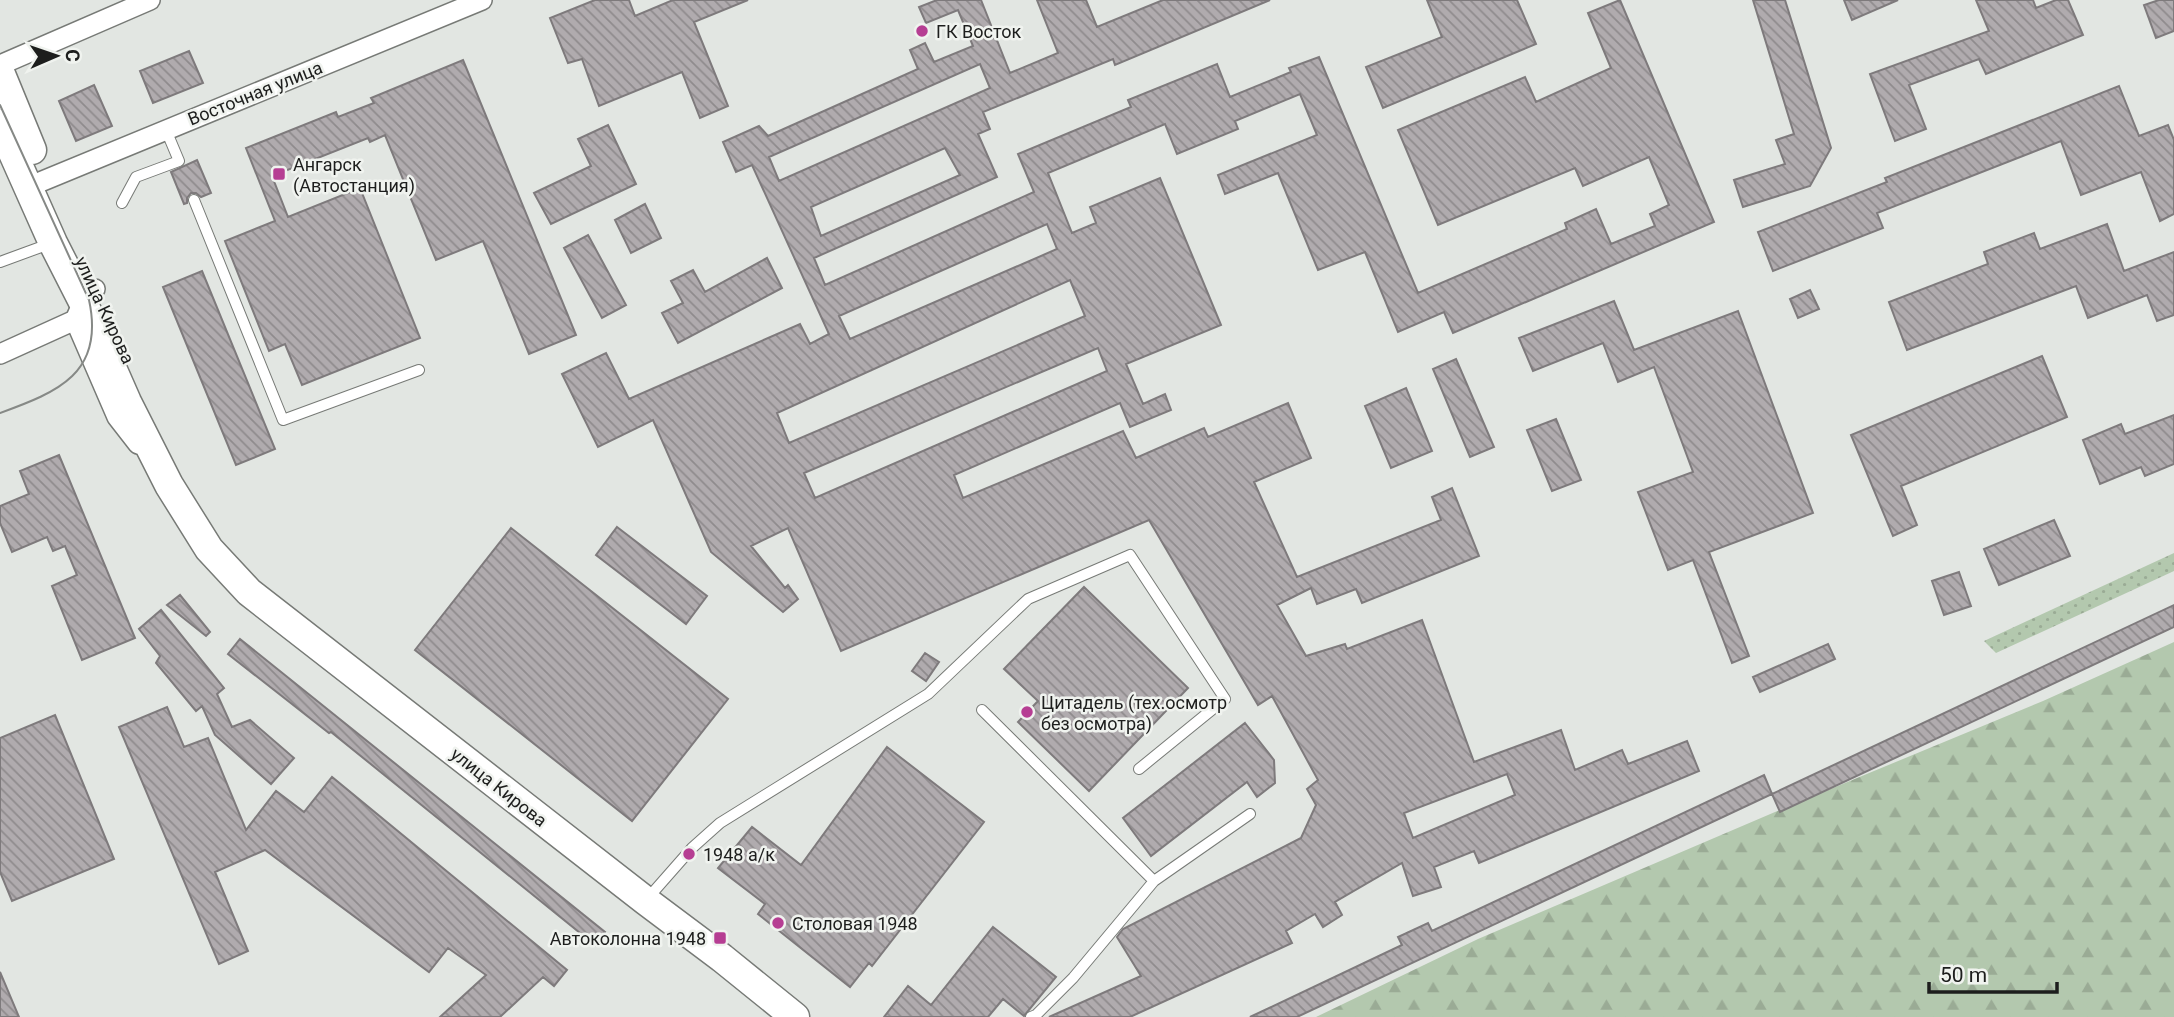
<svg xmlns="http://www.w3.org/2000/svg" width="2174" height="1017" viewBox="0 0 2174 1017" font-family="Roboto,sans-serif">
<style>
.green{fill:url(#green-dots)}
.forest{fill:url(#forest-firs)}
.building{fill:url(#building-back-hatch);stroke:#7e7a7c;stroke-width:2;fill-rule:evenodd}
.lines{fill:none;stroke-linecap:round;stroke-linejoin:round}
.lane-casing{stroke:#777a76;stroke-width:12}
.street-casing{stroke:#777a76;stroke-width:22}
.secondary-casing{stroke:#777a76;stroke-width:31}
.lane{stroke:#fff;stroke-width:10}
.street{stroke:#fff;stroke-width:19}
.secondary{stroke:#fff;stroke-width:28}
.tram{stroke:#868986;stroke-width:2}
.poi-dot{fill:#b63e93;stroke:#f0f3ef;stroke-width:2.5}
.labels{text-anchor:middle;dominant-baseline:central;stroke-width:5;stroke-linejoin:round;paint-order:stroke}
.poi-label{font-size:18px;fill:#1d1e1d;stroke:#f0f3ef;text-anchor:start}
.street-label{font-size:18px;fill:#1d1e1d;stroke:#f0f3ef}
</style>
<defs>
<pattern id="green-dots" width="8" height="8" patternUnits="userSpaceOnUse" patternTransform="scale(1.75)"><rect width="8" height="8" fill="#b3c8ae"/><path d="M2 2h.1M6 6h.1" fill="none" stroke="#9aab95" stroke-width="1.8" stroke-linecap="round"/></pattern>
<pattern id="forest-firs" width="22" height="20" patternUnits="userSpaceOnUse" patternTransform="scale(1.75)"><rect width="22" height="20" fill="#b3c8ae"/><path d="M5 1l3.5 6h-7zM16 11l3.5 6h-7z" fill="#9aab95"/></pattern>
<pattern id="building-back-hatch" width="6" height="6" patternUnits="userSpaceOnUse" patternTransform="scale(1.75)"><rect width="6" height="6" fill="#b0abae"/><path d="M-1 5l2 2M0 0l6 6M5-1l2 2" fill="none" stroke="#8f8b8d"/></pattern>
</defs>
<rect width="100%" height="100%" fill="#e2e6e2"/>
<path class="green" d="M2174,553V571L1996,653L1984,641Z"/>
<path class="forest" d="M2174,642V1017H1316L1478,939L1775,812L2043,701Z"/>
<path class="building" d="M595,0H629L635,16L673,0H748L694,22L728,106L700,118L682,72L599,106L582,59L568,63L550,18Z
M937,0H981L1010,73L1058,53L1037,0H1086L1097,27L1163,0H1270L1115,65L1113,59L983,112L990,129L978,134L997,177L814,258L825,285L1034,192L1018,154L1131,107L1128,100L1217,64L1230,97L1291,72L1289,68L1319,57L1418,293L1567,229L1565,223L1596,209L1611,244L1655,226L1650,214L1669,205L1649,157L1583,186L1575,168L1438,225L1398,130L1525,77L1536,102L1611,68L1588,13L1620,0L1714,222L1453,333L1444,312L1398,332L1365,252L1318,270L1278,173L1225,194L1218,175L1317,135L1300,94L1235,121L1238,129L1177,154L1165,124L1048,173L1072,233L1096,223L1090,207L1160,178L1221,325L1126,364L1143,404L1165,394L1171,410L1130,427L1120,403L954,475L963,498L1123,431L1136,458L1204,428L1208,437L1288,403L1311,458L1254,482L1297,577L1441,520L1432,497L1452,488L1479,556L1362,603L1356,589L1317,604L1311,588L1277,605L1306,656L1345,644L1347,649L1422,620L1474,762L1561,730L1575,770L1622,750L1628,764L1687,741L1699,771L1479,863L1474,851L1434,867L1441,887L1413,896L1402,863L1335,902L1342,915L1323,927L1315,914L1286,931L1292,943L1130,1017H1049L1141,976L1117,937L1123,929L1301,838L1316,805L1307,789L1318,780L1272,696L1258,705L1149,520L841,651L788,528L751,546L785,588L788,585L798,599L783,612L711,552L653,420L598,447L562,374L606,353L629,399L800,324L810,344L829,334L752,165L736,172L723,142L759,126L768,136L918,69L910,50L925,43L934,62L973,46L958,10L926,23L919,7ZM980,64L990,88L779,181L769,157ZM945,148L960,175L821,236L811,207ZM1047,224L1057,249L850,339L839,316ZM1070,280L1085,316L789,443L777,413ZM1098,348L1107,371L815,498L804,473ZM1507,774L1515,795L1413,838L1404,813Z
M1427,0H1517L1536,44L1383,108L1366,67L1442,37Z
M1753,0H1785L1831,148L1810,186L1743,207L1734,180L1785,164L1776,140L1794,134Z
M1844,0H1898L1852,20Z
M1976,0H2033L2036,8L2056,0H2068L2083,35L1986,74L1979,59L1909,85L1926,129L1895,141L1870,74L1989,31Z
M2159,0H2174V31L2156,38L2144,5Z
M189,51L203,83L153,103L140,71Z
M463,60L576,335L529,354L483,241L436,260L385,135L370,142L368,138L272,176L288,217L360,188L420,338L302,385L285,344L269,351L225,241L275,221L246,148L336,112L338,117L374,103L371,98Z
M94,85L112,126L76,141L59,101Z
M2119,86L2139,136L2168,125L2174,140V214L2160,221L2141,172L2081,195L2061,141L1877,213L1883,228L1773,271L1758,232L1887,182L1885,178Z
M608,125L636,184L551,224L534,193L591,166L578,139Z
M197,160L211,193L201,197L196,193H191L187,198V203L184,204L171,172Z
M645,204L661,238L631,253L615,220Z
M2107,224L2124,271L2174,252V315L2157,321L2147,295L2088,318L2076,286L1907,350L1889,302L1988,264L1984,252L2034,233L2040,249Z
M588,235L626,305L602,318L564,248Z
M767,258L782,288L678,343L662,313L683,303L671,281L693,270L705,292Z
M202,271L275,449L236,465L163,287Z
M1810,290L1819,309L1798,318L1790,299Z
M1614,301L1634,350L1738,311L1813,513L1709,552L1749,656L1732,663L1693,560L1668,570L1638,492L1693,472L1654,367L1618,382L1603,343L1533,371L1519,338Z
M2042,356L2067,417L1901,486L1917,525L1893,536L1851,435Z
M1456,359L1494,447L1470,457L1433,369Z
M1406,388L1432,451L1391,468L1365,406Z
M2174,415V464L2145,476L2141,467L2100,484L2083,440L2121,424L2125,434Z
M1556,419L1581,480L1552,491L1527,430Z
M59,455L135,638L82,660L52,586L77,575L65,546L53,551L47,537L12,552L0,523V506L29,494L20,471Z
M2054,520L2070,556L1999,585L1984,549Z
M617,527L707,596L686,624L596,555Z
M511,528L728,699L632,821L415,650Z
M1959,572L1971,606L1944,615L1932,581Z
M1084,587L1188,688L1089,791L1018,722L1038,701L1004,669Z
M180,595L210,632L206,636L167,605Z
M2174,605V627L1780,812L1772,794Z
M161,610L224,688L217,694L232,727L250,720L294,758L271,784L215,735L202,706L196,711L156,663L160,656L139,629Z
M240,639L605,932L595,945L331,732L329,733L228,654Z
M1828,644L1835,659L1760,692L1753,677Z
M925,653L939,662L926,681L912,671Z
M167,707L184,747L208,738L246,830L276,791L304,812L332,777L567,970L554,986L543,977L500,1017H440L486,975L448,948L429,972L265,850L215,872L248,951L219,964L119,727Z
M55,715L114,859L12,901L0,872V738Z
M1245,723L1274,760L1275,783L1257,797L1247,782L1151,856L1123,818Z
M887,747L984,822L872,966L869,963L850,987L758,914L765,904L718,868L752,827L801,865Z
M1764,775L1772,794L1297,1017H1250L1402,945L1398,937L1428,923L1432,931Z
M993,927L1056,977L1024,1016L1003,999L988,1017H884L908,986L931,1005Z
M0,972L19,1017H0Z"/>
<g class="lines">
<g class="lane-casing">
<path id="lane" d="M194,200L283,420L419,370
M122,203L136,177L179,161L166,130
M0,262L52,243
M982,710L1154,881L1250,814
M648,898L692,848L720,823L928,694L1028,599L1130,555L1225,699L1139,769
M1031,1017L1036,1015L1073,978L1154,881"/>
</g>
<g class="street-casing">
<path id="street" d="M0,65L150,0
M28,187L482,0
M75,320L117,417L138,444
M0,354L75,320L83,302L95,289"/>
</g>
<g class="secondary-casing">
<path id="secondary" d="M0,72L32,150
M0,124L53,243L83,302L127,402L169,485L209,549L249,592L646,901L722,958L795,1017"/>
</g>
<use href="#lane" class="lane"/>
<use href="#street" class="street"/>
<use href="#secondary" class="secondary"/>
<path class="tram" d="M0,105L89,300C105,373 58,392 0,413"/>
</g>
<g class="poi-dot">
<circle cx="922" cy="31" r="7"/>
<rect x="272" y="167" width="14" height="14" rx="3.5"/>
<circle cx="1027" cy="712" r="7"/>
<circle cx="689" cy="854" r="7"/>
<circle cx="778" cy="923" r="7"/>
<rect x="713" y="931" width="14" height="14" rx="3.5"/>
</g>
<g class="labels">
<g class="poi-label">
<text x="936" y="31">ГК Восток</text>
<text x="293" y="164">Ангарск<tspan x="293" dy="21">(Автостанция)</tspan></text>
<text x="1041" y="702">Цитадель (тех.осмотр<tspan x="1041" dy="21">без осмотра)</tspan></text>
<text x="703" y="854">1948 а/к</text>
<text x="792" y="923">Столовая 1948</text>
<text x="706" y="938" text-anchor="end">Автоколонна 1948</text>
</g>
<g class="street-label">
<text transform="translate(255 93) rotate(-22)">Восточная улица</text>
<text transform="translate(105 310) rotate(65)">улица Кирова</text>
<text transform="translate(499 787) rotate(38)">улица Кирова</text>
</g>
</g>
<g transform="translate(56 56) rotate(88)" stroke="#f0f3ef" stroke-width="5" paint-order="stroke">
<path d="M0-5L12 26L0 18L-12 26Z" fill="#1d1e1d"/>
<text y="-10" font-size="19" font-weight="bold" text-anchor="middle" fill="#1d1e1d">С</text>
</g>
<path d="M1929 982v10h128v-10" fill="none" stroke="#1d1e1d" stroke-width="3.5"/>
<text x="1940" y="982" font-size="21" fill="#1d1e1d" stroke="#f0f3ef" stroke-width="5" paint-order="stroke">50 m</text>
</svg>
